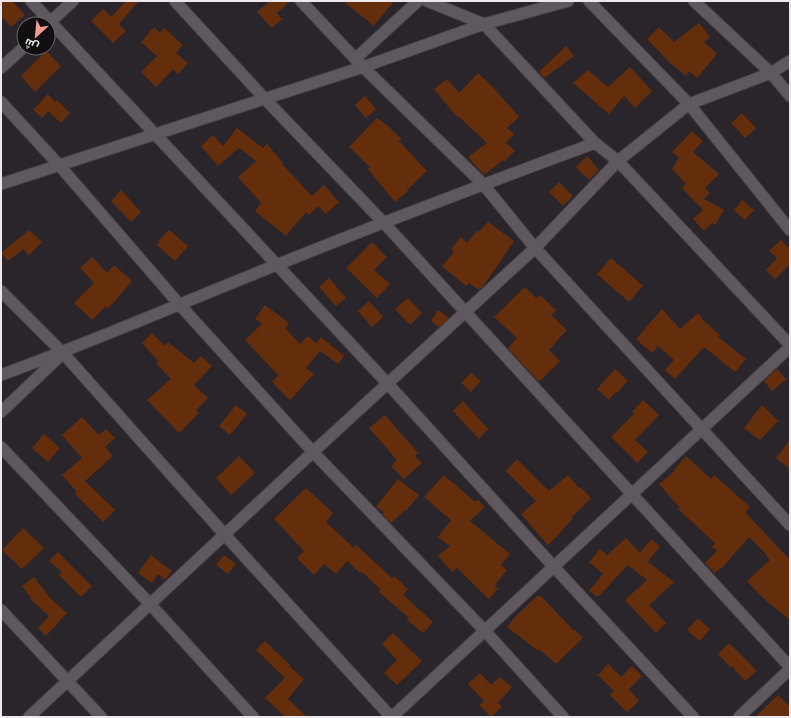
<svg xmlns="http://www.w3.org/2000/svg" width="791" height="718" viewBox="0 0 791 718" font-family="Spectral,Cairo,serif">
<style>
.building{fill:#642e0d}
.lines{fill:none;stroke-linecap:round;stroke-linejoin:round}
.minor-casing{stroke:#474247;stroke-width:13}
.tertiary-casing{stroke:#474247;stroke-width:13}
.minor{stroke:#5f595f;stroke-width:11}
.tertiary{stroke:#5f595f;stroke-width:11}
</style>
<rect width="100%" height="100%" fill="#2a252a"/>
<path class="building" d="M1,1H12L25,15L11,27L1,16Z
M126,1H139L119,24L126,31L113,43L91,21L103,9L111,17Z
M270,1H290L277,13L282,19L272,28L257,12Z
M343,1H394L374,26Z
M699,23L710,37L704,42L717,54L697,78L689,71L686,76L669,62L647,39L659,27L674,42Z
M154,27L160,33L164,28L183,45L176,53L188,63L178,74L173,69L156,87L141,72L157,56L141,42Z
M566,46L574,56L544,78L539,72Z
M46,51L61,66L35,92L21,76Z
M630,67L652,91L635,108L624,96L609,114L573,83L588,70L608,87Z
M478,73L492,86L519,117L507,128L514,134L506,143L515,151L504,162L503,160L484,175L468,157L487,143L458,116L457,117L434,89L447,79L459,93Z
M48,94L55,102L57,100L70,113L61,123L48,111L42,118L33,110Z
M365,96L376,109L366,118L355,105Z
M742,113L756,128L745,138L731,123Z
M377,118L387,125L401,139L399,141L427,171L407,190L408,191L395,202L368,169L370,167L349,147Z
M237,128L263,148L267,144L283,163L282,164L312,196L324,185L339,202L326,214L318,206L309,215L306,212L286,236L255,211L261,203L238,177L256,161L239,148L218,166L201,146L213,135L223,146Z
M692,131L703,141L693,152L719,174L705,188L710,193L704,199L724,210L715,225L712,223L704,231L693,219L703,210L682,188L686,184L672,169L679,158L672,152Z
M587,156L599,170L589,180L576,167Z
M559,182L573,196L563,206L549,192Z
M121,190L141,212L131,222L111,201Z
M742,200L754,210L745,220L734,210Z
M488,222L514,241L484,285L479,290L469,283L466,286L442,266L454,252L451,249L461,237L467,243L477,231L478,232Z
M29,230L42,242L29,255L23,249L8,261L1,253Z
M169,230L188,246L175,261L157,245L160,242L158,241Z
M781,240L790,249V264L775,279L766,270L777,258L769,251Z
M372,242L387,257L374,270L390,284L377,298L346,268Z
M92,257L107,273L114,265L132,281L108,309L106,306L92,320L74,303L94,283L80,268Z
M611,258L643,286L629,302L597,274Z
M329,278L346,298L336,306L319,287Z
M525,287L536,298L540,295L556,310L551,315L567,330L549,350L560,361L539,382L508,348L517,338L494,317Z
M408,298L422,313L410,325L395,309Z
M369,301L383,317L372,327L358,311Z
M265,305L289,323L285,328L300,344L308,336L316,343L321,337L344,356L338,364L320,351L306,368L314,374L290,400L272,382L278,375L245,340L262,324L255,319Z
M662,309L680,329L698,313L705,322L720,335L718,337L746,359L735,372L704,347L675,379L665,370L674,360L658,346L652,353L636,339Z
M438,310L449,318L439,327L431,321Z
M152,333L165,346L168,342L194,363L201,356L212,366L194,385L208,398L196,410L199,413L179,433L147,400L171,379L156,363L158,361L142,343Z
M615,369L628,381L617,393L616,392L609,400L597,389Z
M777,369L786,379L772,391L764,381Z
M471,373L481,381L471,392L461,383Z
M643,400L659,415L635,440L648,452L637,463L611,437L634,414L632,412Z
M463,401L488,429L479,439L453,411Z
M236,405L247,414L230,435L219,426Z
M762,405L778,421L760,440L744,428Z
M385,415L418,453L415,456L422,463L404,479L391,466L397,460L369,428Z
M82,417L99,435L106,429L115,438L105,447L113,456L85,481L115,510L103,522L75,494L77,492L62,475L82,458L62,435Z
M44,434L60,448L48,462L32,448Z
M790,440V469L776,458Z
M239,456L255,473L231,495L216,478Z
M686,456L711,479L714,475L750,507L745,512L790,560V620L763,598L747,581L770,560L766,556L767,555L749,537L721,569L720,568L715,573L705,563L717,551L712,547L715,543L678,509L680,508L659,484L675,471L674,470Z
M517,459L549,491L568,475L579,488L581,487L591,498L572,517L573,518L560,533L548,545L521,514L536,501L506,471Z
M444,475L475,502L478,500L485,507L470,521L510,554L501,565L507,570L495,585L498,589L489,599L457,568L452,572L438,556L450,546L438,537L451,520L424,497Z
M398,479L419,495L406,511L405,510L391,523L382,514L384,512L376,507Z
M306,488L333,513L326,522L354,548L356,545L392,578L394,576L408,589L403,595L433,622L423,633L407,620L409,618L379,592L381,590L362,572L360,573L347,561L336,574L324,564L314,575L297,558L304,551L274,519Z
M23,528L44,548L22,569L2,550Z
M626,538L640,553L651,539L660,546L648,562L674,582L649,605L666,623L656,633L625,600L647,580L628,565L598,597L589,591L603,574L589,562L600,549L607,555Z
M58,552L92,586L81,597L59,575L62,572L49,561Z
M151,555L172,571L165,580L158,574L152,583L138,573Z
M224,555L236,564L228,574L216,565Z
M34,577L50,598L67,613L46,636L38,628L49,616L30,599L31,598L22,586Z
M538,595L540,597L541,596L574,631L575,630L583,638L556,664L539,649L538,651L507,627L514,618Z
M698,618L710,629L700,641L687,630Z
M393,633L422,661L397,685L384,673L397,660L382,644Z
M265,641L290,665L289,666L304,679L288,699L307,717H285L265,698L285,678L256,650Z
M729,643L757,671L745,681L732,666L731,668L718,654Z
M608,664L621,677L632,666L642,676L629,689L639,701L627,712L610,695L614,691L598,675Z
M480,673L491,685L500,677L512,687L498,703L502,707L491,717L479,705L484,701L468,684Z
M778,695L790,707V717H755Z"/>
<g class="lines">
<g class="minor-casing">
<path id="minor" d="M31,1L388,384L554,567L693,717
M175,1L265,99L384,223L790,667
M301,1L363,67L483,184L535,248L790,525
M427,1L484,24L595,143L618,161L790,345
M589,1L689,104L790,230
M694,1L771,73L790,96
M48,24L73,1
M355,59L418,1
M1,68L24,47
M1,102L59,165L179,304L313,452L485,631L563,717
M1,291L63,353L225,535L391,717
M1,375C86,344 170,308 254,274C367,228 481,185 595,143
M1,412L60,356
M1,447L150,604L253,717
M1,610L101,717
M29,717L313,452L535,248L618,161L689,104L771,73L790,61
M392,717L790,347
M739,717L790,669"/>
</g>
<g class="tertiary-casing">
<path id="tertiary" d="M1,184L363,67L484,24L568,1"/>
</g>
<use href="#minor" class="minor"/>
<use href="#tertiary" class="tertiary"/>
</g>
<rect width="791" height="718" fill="none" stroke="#ece8ec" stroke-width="4"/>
<g transform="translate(36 36) rotate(207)"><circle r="19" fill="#110f11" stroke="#696669"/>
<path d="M0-3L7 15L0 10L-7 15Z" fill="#f59c94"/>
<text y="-6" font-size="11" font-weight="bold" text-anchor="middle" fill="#ece8ec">ش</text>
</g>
</svg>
